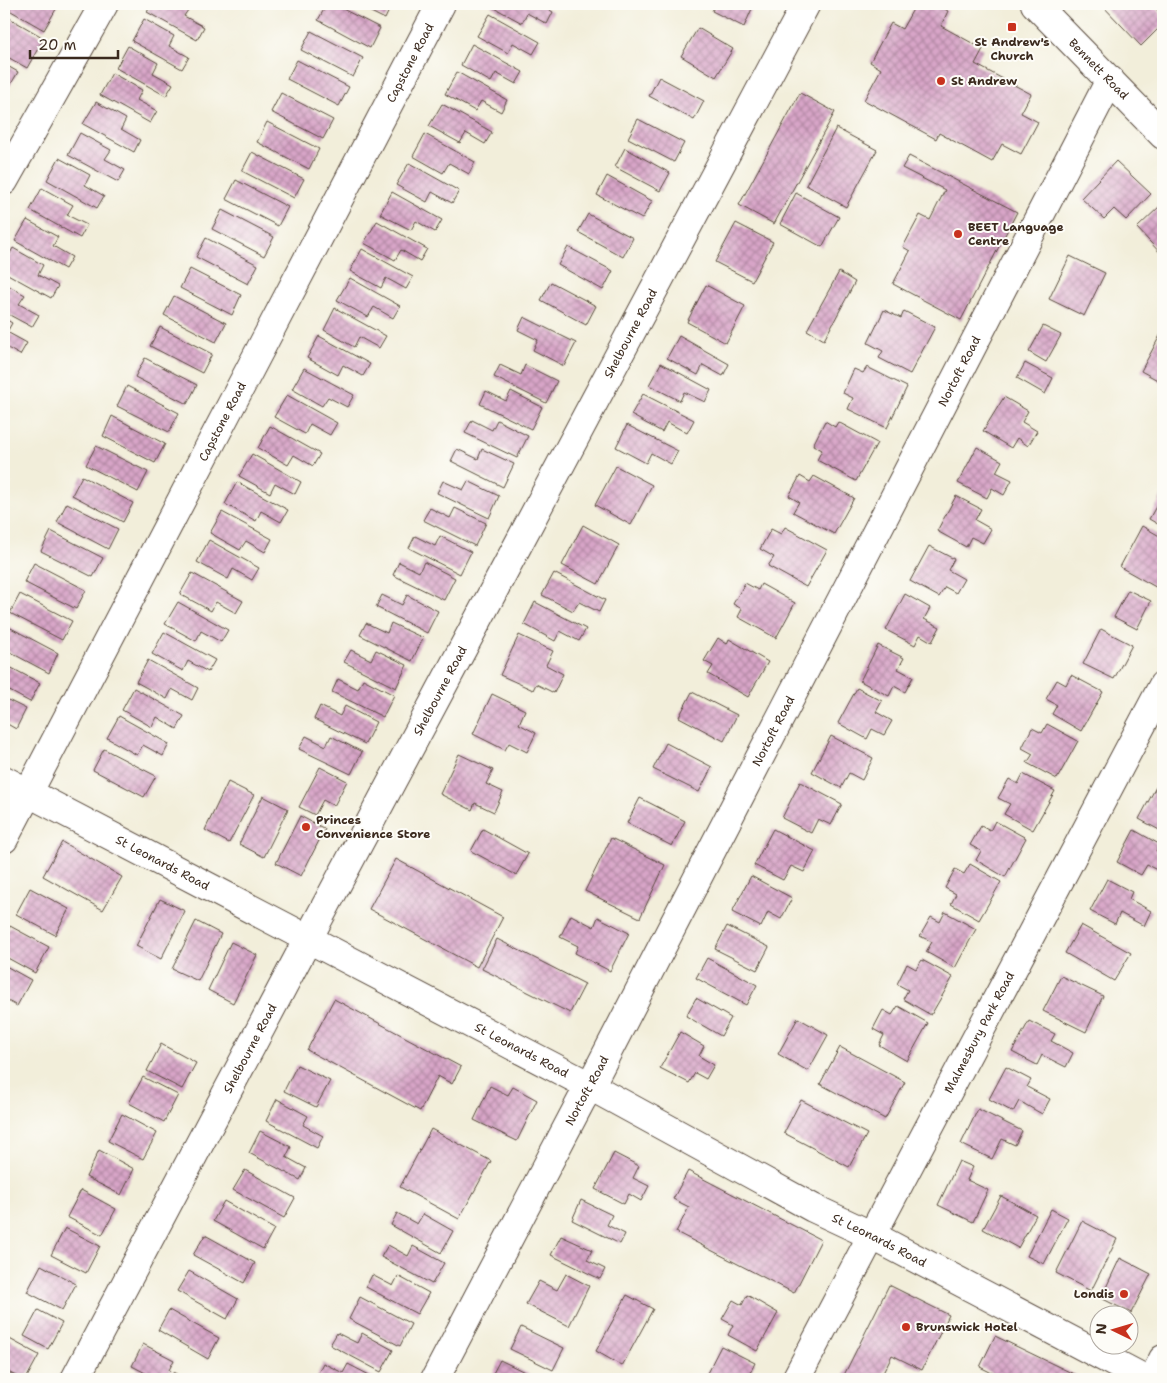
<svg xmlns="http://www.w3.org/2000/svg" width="1167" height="1383" viewBox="0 0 1167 1383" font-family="'Shantell Sans',sans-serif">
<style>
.building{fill:url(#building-cross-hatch)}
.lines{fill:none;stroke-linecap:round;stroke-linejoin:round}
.street-casing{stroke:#56473a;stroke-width:30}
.street{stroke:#fff;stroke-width:28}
.poi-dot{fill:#c8321e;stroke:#fdfcf7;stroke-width:2}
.labels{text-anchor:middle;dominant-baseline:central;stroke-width:4;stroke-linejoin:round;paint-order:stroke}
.poi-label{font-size:12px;font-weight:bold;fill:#3b2a1e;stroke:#fdfcf7;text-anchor:start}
.street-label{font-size:12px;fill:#3b2a1e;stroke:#fdfcf7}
</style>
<defs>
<pattern id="building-cross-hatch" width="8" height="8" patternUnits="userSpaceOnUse" patternTransform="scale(1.25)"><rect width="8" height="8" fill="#d8a5c8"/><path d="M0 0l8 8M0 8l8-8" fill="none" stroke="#b087a2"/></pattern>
</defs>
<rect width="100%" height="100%" fill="#fdfcf7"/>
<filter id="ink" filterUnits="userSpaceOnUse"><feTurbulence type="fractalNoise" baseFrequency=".02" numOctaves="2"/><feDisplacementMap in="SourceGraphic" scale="10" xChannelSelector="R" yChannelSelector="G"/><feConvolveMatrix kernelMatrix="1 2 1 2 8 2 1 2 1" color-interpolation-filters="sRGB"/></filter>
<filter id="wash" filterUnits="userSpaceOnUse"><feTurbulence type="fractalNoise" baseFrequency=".0096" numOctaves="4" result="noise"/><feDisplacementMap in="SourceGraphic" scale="20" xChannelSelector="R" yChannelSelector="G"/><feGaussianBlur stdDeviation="1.12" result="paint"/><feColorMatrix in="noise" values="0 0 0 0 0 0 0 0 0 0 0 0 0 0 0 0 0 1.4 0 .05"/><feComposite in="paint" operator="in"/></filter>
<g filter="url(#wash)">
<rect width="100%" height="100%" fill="#f2eeda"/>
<g id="blocks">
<path class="building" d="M5,4H59L44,30L4,7Z
M152,4H184L190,7L184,16L204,27L197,40L147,12Z
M327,4H333L380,28L370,48L318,20Z
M355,4H392L385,19Z
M492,4H539L553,12L547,24L527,13L522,23L491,6Z
M716,4H754L744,27L712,11Z
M916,4H935L948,11L941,26L983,49L975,64L1031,94L1021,113L1038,122L1021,154L1002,144L992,162L939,133L936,139L864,100L881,69L870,62L891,23L902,29Z
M1101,4H1152L1163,16V24L1141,46Z
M490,14L540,42L533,54L513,43L508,53L477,36Z
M4,15L44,38L27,68L4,55Z
M144,19L174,36L169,46L189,57L182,69L132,41Z
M698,28L733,49L716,77L681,56Z
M311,31L363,58L353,77L301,50Z
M472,44L523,72L516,84L496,73L491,82L461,65Z
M128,46L158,63L153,73L173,84L166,96L116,68Z
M297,60L349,87L339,106L287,79Z
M4,64L18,72L4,96Z
M457,72L507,100L501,112L481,101L475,111L445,94Z
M112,73L142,90L137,100L157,111L150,123L100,95Z
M659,77L704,101L694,120L649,96Z
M281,93L333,120L323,139L271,112Z
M800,93L835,112L774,224L739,205Z
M96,102L126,119L121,129L140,140L134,152L83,124Z
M442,104L492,132L485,144L466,133L460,143L429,126Z
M638,119L684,143L674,162L628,138Z
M267,122L319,149L309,169L257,142Z
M836,128L877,150L846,207L806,185Z
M80,133L111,150L105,159L125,170L118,182L68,155Z
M425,134L475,162L469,174L449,163L443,173L413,156Z
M625,148L670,173L660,191L615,167Z
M252,152L304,179L294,198L242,171Z
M909,156L1017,212L961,320L893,284L910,251L903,247L920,215L930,220L945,190L902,168Z
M59,158L90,175L85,185L104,196L97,208L47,180Z
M1116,161L1151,194L1126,220L1114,209L1104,219L1081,198Z
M409,163L459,191L452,203L432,192L427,202L396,185Z
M607,176L652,201L642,219L597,195Z
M236,180L288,207L278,226L226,199Z
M42,188L73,205L67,215L87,225L80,238L30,210Z
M392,192L442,220L435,232L416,221L411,230L380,214Z
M796,193L839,217L822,247L780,224Z
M1161,205L1163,207V256L1137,228Z
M222,210L274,237L264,256L212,229Z
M588,214L633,238L623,257L578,232Z
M27,220L58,237L53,246L72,257L65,269L15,241Z
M377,221L427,249L420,261L401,250L395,260L364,243Z
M736,223L773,242L752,281L715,262Z
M206,238L258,265L248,284L196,257Z
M568,247L613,271L603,290L558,265Z
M13,248L43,265L38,275L58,286L51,298L4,272V264Z
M362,249L413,277L406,289L386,278L381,288L350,271Z
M1070,256L1105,273L1084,316L1049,299Z
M190,269L241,295L232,315L180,288Z
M839,272L855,282L824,340L807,330Z
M350,278L400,306L393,318L374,307L368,317L337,300Z
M551,282L596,306L586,325L541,300Z
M4,283L25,295L19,304L39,315L32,327L4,312Z
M706,285L745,306L726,343L687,322Z
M174,296L226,323L216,342L164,315Z
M335,308L386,336L379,348L359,337L354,347L324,330Z
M884,310L901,318L904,311L935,327L910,374L879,358L883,351L868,343Z
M524,317L576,343L564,366L533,350L538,340L518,330Z
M4,318L12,323L7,332L27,343L20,355L4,346Z
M1043,326L1061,335L1046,362L1029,352Z
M160,327L212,354L202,373L150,346Z
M1163,330V383L1141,371Z
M319,336L370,364L363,376L343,365L338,375L307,358Z
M679,336L729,364L723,376L703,365L698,375L667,358Z
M145,358L197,385L187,404L135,377Z
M661,363L711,390L705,402L684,392L680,401L649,385Z
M1025,363L1053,378L1045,394L1017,378Z
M500,365L521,375L525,365L557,381L546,403L494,377Z
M867,367L907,387L887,428L848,409L853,398L843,393L854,369L863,373Z
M304,368L354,395L347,407L328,397L322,406L292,389Z
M127,386L179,413L169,432L117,406Z
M486,391L506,401L511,391L542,407L531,429L480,404Z
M643,394L694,420L687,433L667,422L662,432L631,415Z
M287,395L337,423L330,435L310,424L305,434L274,417Z
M1004,397L1028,411L1022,422L1037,431L1028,446L1017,438L1011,448L983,431Z
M112,416L165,444L155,463L103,436Z
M472,420L492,430L497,420L528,436L517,458L465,433Z
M825,421L835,427L838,422L877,443L856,481L817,460L822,450L813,445Z
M627,425L678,451L671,464L651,453L646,463L616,447Z
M270,426L320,454L313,466L294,455L288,465L258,448Z
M96,446L148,472L138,492L86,465Z
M977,447L1002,461L996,472L1012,480L1004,495L992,488L987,498L958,483Z
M457,449L478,459L482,449L514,464L503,487L451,461Z
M252,454L301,482L295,494L275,483L270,493L239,476Z
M616,466L652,485L631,525L595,505Z
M82,476L133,503L123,522L72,495Z
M800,476L810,482L814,476L854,498L834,534L793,512L799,502L789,496Z
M443,481L463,490L468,481L499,496L489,518L437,493Z
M237,482L288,510L281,522L261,511L256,521L225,504Z
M1163,494V527L1149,519Z
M956,496L981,509L975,520L991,529L983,543L971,537L966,547L937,531Z
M67,503L118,529L108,549L57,522Z
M430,508L450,518L455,508L486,523L475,546L423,520Z
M222,512L272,539L265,552L246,541L240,550L210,533Z
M583,525L619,545L598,584L562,565Z
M1142,526L1163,538V586L1161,590L1120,567Z
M785,527L827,550L806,587L768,566L774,557L760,549L771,529L781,534Z
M51,531L103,558L93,577L41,551Z
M415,536L435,546L440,536L471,552L460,574L409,548Z
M209,540L259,568L252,580L233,569L228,579L197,562Z
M929,546L954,559L948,570L964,579L956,593L945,587L939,597L910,581Z
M399,562L419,572L424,562L455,578L444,600L393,575Z
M34,563L86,590L76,609L24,582Z
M192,573L243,601L236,613L216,602L211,611L180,594Z
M554,573L605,600L599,612L579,602L573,611L542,595Z
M745,583L758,590L761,584L795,603L776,638L738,617L742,609L733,604Z
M1128,590L1151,601L1137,629L1114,617Z
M20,594L72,621L62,640L10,613Z
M905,594L930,608L924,619L940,627L932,642L920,635L915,645L886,630Z
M382,595L402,605L407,595L438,611L427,633L376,607Z
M178,602L228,630L221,642L201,631L196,641L165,624Z
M535,602L586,629L579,641L560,631L555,641L524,624Z
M366,623L387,633L391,623L423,638L412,661L360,635Z
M7,626L58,653L49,673L4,649V632Z
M1101,629L1132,645L1114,679L1083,664Z
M164,632L215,660L208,672L188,661L183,671L152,654Z
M519,635L553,651L546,665L563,674L554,693L536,684L533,690L500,675Z
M718,638L727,644L729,639L768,662L748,697L708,674L713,666L704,661Z
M878,645L904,658L898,669L913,677L905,692L894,686L889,696L860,681Z
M351,650L371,660L376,650L407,665L396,688L344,662Z
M148,660L198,688L192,700L172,689L167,699L136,682Z
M4,664L40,683L30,702L4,688Z
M1071,675L1103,692L1081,731L1052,714L1057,705L1046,699L1057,680L1066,685Z
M338,679L358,689L363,679L394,695L383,717L332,692Z
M134,688L184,716L177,729L157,717L152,727L122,710Z
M857,688L882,701L876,712L892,721L884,735L872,729L867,739L838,723Z
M692,692L737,715L724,741L679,717Z
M492,694L525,710L519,724L536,733L527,752L509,743L505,750L473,734Z
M4,698L26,709L16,729L4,722Z
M320,706L340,716L345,706L376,722L365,744L314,719Z
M119,716L169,744L163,756L143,745L137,755L107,738Z
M1047,724L1078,741L1057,779L1027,763L1033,754L1022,748L1032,728L1042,733Z
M306,736L326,746L331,736L362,752L351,774L299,749Z
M831,736L873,758L862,780L849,773L841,788L812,772Z
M666,743L712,767L699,792L653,769Z
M104,749L156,776L144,797L93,770Z
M459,754L493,770L486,784L503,792L494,812L475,803L472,810L440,794Z
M320,767L347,781L334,806L323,800L315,815L299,807Z
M1023,774L1055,791L1033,830L1004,814L1010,804L998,798L1009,779L1018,784Z
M228,782L254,795L229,843L205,830Z
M800,782L842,804L831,825L818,819L811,833L782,818Z
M1156,787L1163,791V832L1139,819Z
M263,796L288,809L264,857L239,844Z
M640,798L685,821L672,846L627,823Z
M300,816L325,829L301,876L276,863Z
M995,821L1026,838L1005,877L976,860L981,851L970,845L981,826L990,831Z
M483,829L528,854L516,875L471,851Z
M773,829L815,851L804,872L791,866L783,880L754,865Z
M1134,830L1159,844L1156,851L1163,855V873L1147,865L1141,875L1117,862Z
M611,838L665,865L640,918L585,891Z
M62,842L122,877L103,910L43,876Z
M396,859L503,917L477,967L369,909Z
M970,864L1001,882L979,920L951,904L956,894L945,888L955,869L964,874Z
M751,876L792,898L781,919L768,912L761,927L732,912Z
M1107,879L1132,892L1129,899L1151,911L1144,926L1120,913L1115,924L1090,911Z
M30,888L69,909L55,935L16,914Z
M160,899L185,911L161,959L136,946Z
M945,912L976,929L955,968L926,952L932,942L920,936L931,917L940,922Z
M571,915L594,927L598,917L629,933L610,971L575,953L578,946L560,937Z
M196,921L221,934L198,981L172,969Z
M1081,925L1131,953L1114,981L1065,953Z
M10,926L49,947L35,973L4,956V938Z
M727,926L769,947L757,970L715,949Z
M497,939L585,984L570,1013L482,969Z
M231,942L257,955L233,1003L208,990Z
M707,958L757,985L746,1005L696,978Z
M922,960L953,977L931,1015L903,999L908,990L897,984L907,964L916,969Z
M4,965L31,980L17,1006L4,999Z
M1061,976L1103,996L1086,1032L1043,1011Z
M696,998L731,1018L721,1036L686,1016Z
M334,999L461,1067L452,1084L438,1076L420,1111L307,1050Z
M898,1006L928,1023L907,1061L879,1045L884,1035L873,1029L883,1010L892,1015Z
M798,1018L828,1035L808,1071L778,1054Z
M1029,1021L1055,1034L1051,1041L1073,1053L1066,1067L1042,1055L1037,1065L1012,1052Z
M680,1032L704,1046L699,1056L714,1065L706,1079L695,1073L689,1083L660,1068Z
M161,1044L196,1063L182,1089L147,1071Z
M840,1047L905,1082L885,1119L820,1084Z
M297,1065L330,1081L316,1107L284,1091Z
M1006,1067L1031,1080L1027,1087L1050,1099L1042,1114L1019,1101L1013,1112L989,1099Z
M143,1077L178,1095L164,1122L129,1103Z
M490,1086L508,1095L513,1087L537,1100L517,1141L474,1120Z
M277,1099L308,1116L303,1125L323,1136L317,1148L266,1121Z
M801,1100L867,1134L849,1167L784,1133Z
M978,1109L1022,1131L1015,1145L1002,1139L992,1159L961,1144Z
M122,1114L157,1133L143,1159L108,1141Z
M431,1129L491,1161L459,1219L400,1187Z
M260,1131L291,1147L286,1157L306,1168L300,1180L249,1153Z
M99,1150L134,1169L121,1195L86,1177Z
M614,1153L639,1166L633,1178L649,1186L641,1201L629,1194L624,1204L595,1189Z
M959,1161L973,1167L967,1180L988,1190L973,1222L938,1205Z
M245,1170L295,1198L284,1218L233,1190Z
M688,1171L821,1240L794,1293L676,1232L689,1207L673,1199Z
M81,1190L116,1209L102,1235L67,1217Z
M1001,1196L1036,1215L1018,1248L983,1229Z
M581,1200L612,1215L607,1225L625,1234L620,1244L572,1220Z
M224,1201L274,1229L263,1249L213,1221Z
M1051,1209L1068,1218L1044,1264L1027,1256Z
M397,1213L417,1224L423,1214L453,1231L441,1253L391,1225Z
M1082,1221L1117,1239L1091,1291L1056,1273Z
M65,1228L100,1246L86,1273L51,1255Z
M205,1235L255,1263L244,1283L193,1255Z
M561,1236L592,1250L587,1260L605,1269L600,1279L551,1255Z
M388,1245L408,1256L413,1246L444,1263L432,1284L381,1257Z
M1120,1258L1151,1274L1131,1313L1101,1298Z
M41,1265L76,1284L62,1310L27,1292Z
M189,1271L238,1299L227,1319L177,1291Z
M566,1274L589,1286L569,1326L526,1304L539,1281L557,1290Z
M372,1275L393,1286L398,1276L429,1293L417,1314L366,1287Z
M889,1285L949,1315L922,1370L892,1355L880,1379H842Z
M627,1295L653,1309L622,1366L596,1351Z
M747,1295L778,1313L757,1351L728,1335L733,1325L722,1319L733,1300L742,1305Z
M360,1297L411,1324L400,1346L349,1319Z
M38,1310L62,1323L48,1349L24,1336Z
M169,1310L219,1338L208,1359L158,1330Z
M521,1327L564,1348L553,1370L510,1349Z
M337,1333L357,1343L362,1333L393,1350L381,1372L330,1345Z
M4,1336L39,1355L26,1379H22L4,1370Z
M995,1336L1084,1379H1004L980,1367Z
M143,1344L174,1360L169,1370L186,1379H157L132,1366Z
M721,1346L755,1363L747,1379H704Z
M500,1360L539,1379H490Z
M323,1363L343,1373L348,1364L377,1379H324L317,1375Z"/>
</g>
</g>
<g filter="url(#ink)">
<use href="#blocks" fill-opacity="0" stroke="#56473a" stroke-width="1"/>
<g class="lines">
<g class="street-casing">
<g id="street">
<path id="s1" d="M1035,4L1163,135"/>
<path d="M4,181L104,4"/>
<path id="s2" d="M4,780L590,1086L813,1208L873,1236L1145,1379"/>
<path id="s3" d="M4,839L441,4"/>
<path id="s4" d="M75,1379L308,939L806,4"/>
<path id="s5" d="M435,1379L581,1101L590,1086L1110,80"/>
<path id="s6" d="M796,1379L1163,685"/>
<path d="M1153,1379L1163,1359"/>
</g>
</g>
<use href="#street" class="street"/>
</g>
</g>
<g class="poi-dot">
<rect x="1007" y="22" width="10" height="10" rx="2.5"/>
<circle cx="941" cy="81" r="5"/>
<circle cx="958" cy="234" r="5"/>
<circle cx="306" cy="827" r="5"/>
<circle cx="1124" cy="1294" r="5"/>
<circle cx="906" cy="1327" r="5"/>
</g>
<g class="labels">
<g class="poi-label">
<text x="1012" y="42" text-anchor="middle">St Andrew's<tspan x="1012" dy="14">Church</tspan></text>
<text x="951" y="81">St Andrew</text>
<text x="968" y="227">BEET Language<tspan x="968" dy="14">Centre</tspan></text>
<text x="316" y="820">Princes<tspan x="316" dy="14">Convenience Store</tspan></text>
<text x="1114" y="1294" text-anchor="end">Londis</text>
<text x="916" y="1327">Brunswick Hotel</text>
</g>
<g class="street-label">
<text stroke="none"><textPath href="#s3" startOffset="876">Capstone Road</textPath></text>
<text stroke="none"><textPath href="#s1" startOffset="91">Bennett Road</textPath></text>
<text stroke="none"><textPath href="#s4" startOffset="1184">Shelbourne Road</textPath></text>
<text stroke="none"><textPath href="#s5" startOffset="1136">Nortoft Road</textPath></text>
<text stroke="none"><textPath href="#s3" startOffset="471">Capstone Road</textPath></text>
<text stroke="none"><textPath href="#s4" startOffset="779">Shelbourne Road</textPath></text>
<text stroke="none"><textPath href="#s5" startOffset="731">Nortoft Road</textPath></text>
<text stroke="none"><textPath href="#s2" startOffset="179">St Leonards Road</textPath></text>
<text stroke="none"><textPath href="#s6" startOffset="392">Malmesbury Park Road</textPath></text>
<text stroke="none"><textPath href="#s4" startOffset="374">Shelbourne Road</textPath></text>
<text stroke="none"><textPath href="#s2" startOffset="584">St Leonards Road</textPath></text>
<text stroke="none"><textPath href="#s5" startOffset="326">Nortoft Road</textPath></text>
<text stroke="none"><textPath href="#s2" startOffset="989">St Leonards Road</textPath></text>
</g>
</g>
<rect width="1167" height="1383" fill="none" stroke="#fdfcf7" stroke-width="20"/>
<g transform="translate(1114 1330) rotate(275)"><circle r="24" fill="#fdfcf7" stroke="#afa8a0"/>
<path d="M0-4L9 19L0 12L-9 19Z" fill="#c8321e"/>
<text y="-8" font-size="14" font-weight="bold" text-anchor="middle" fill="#3b2a1e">N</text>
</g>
<path d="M30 50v8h88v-8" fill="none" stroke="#3b2a1e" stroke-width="2.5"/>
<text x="38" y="50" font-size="15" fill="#3b2a1e" stroke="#fdfcf7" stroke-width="4" paint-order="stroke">20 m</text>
</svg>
